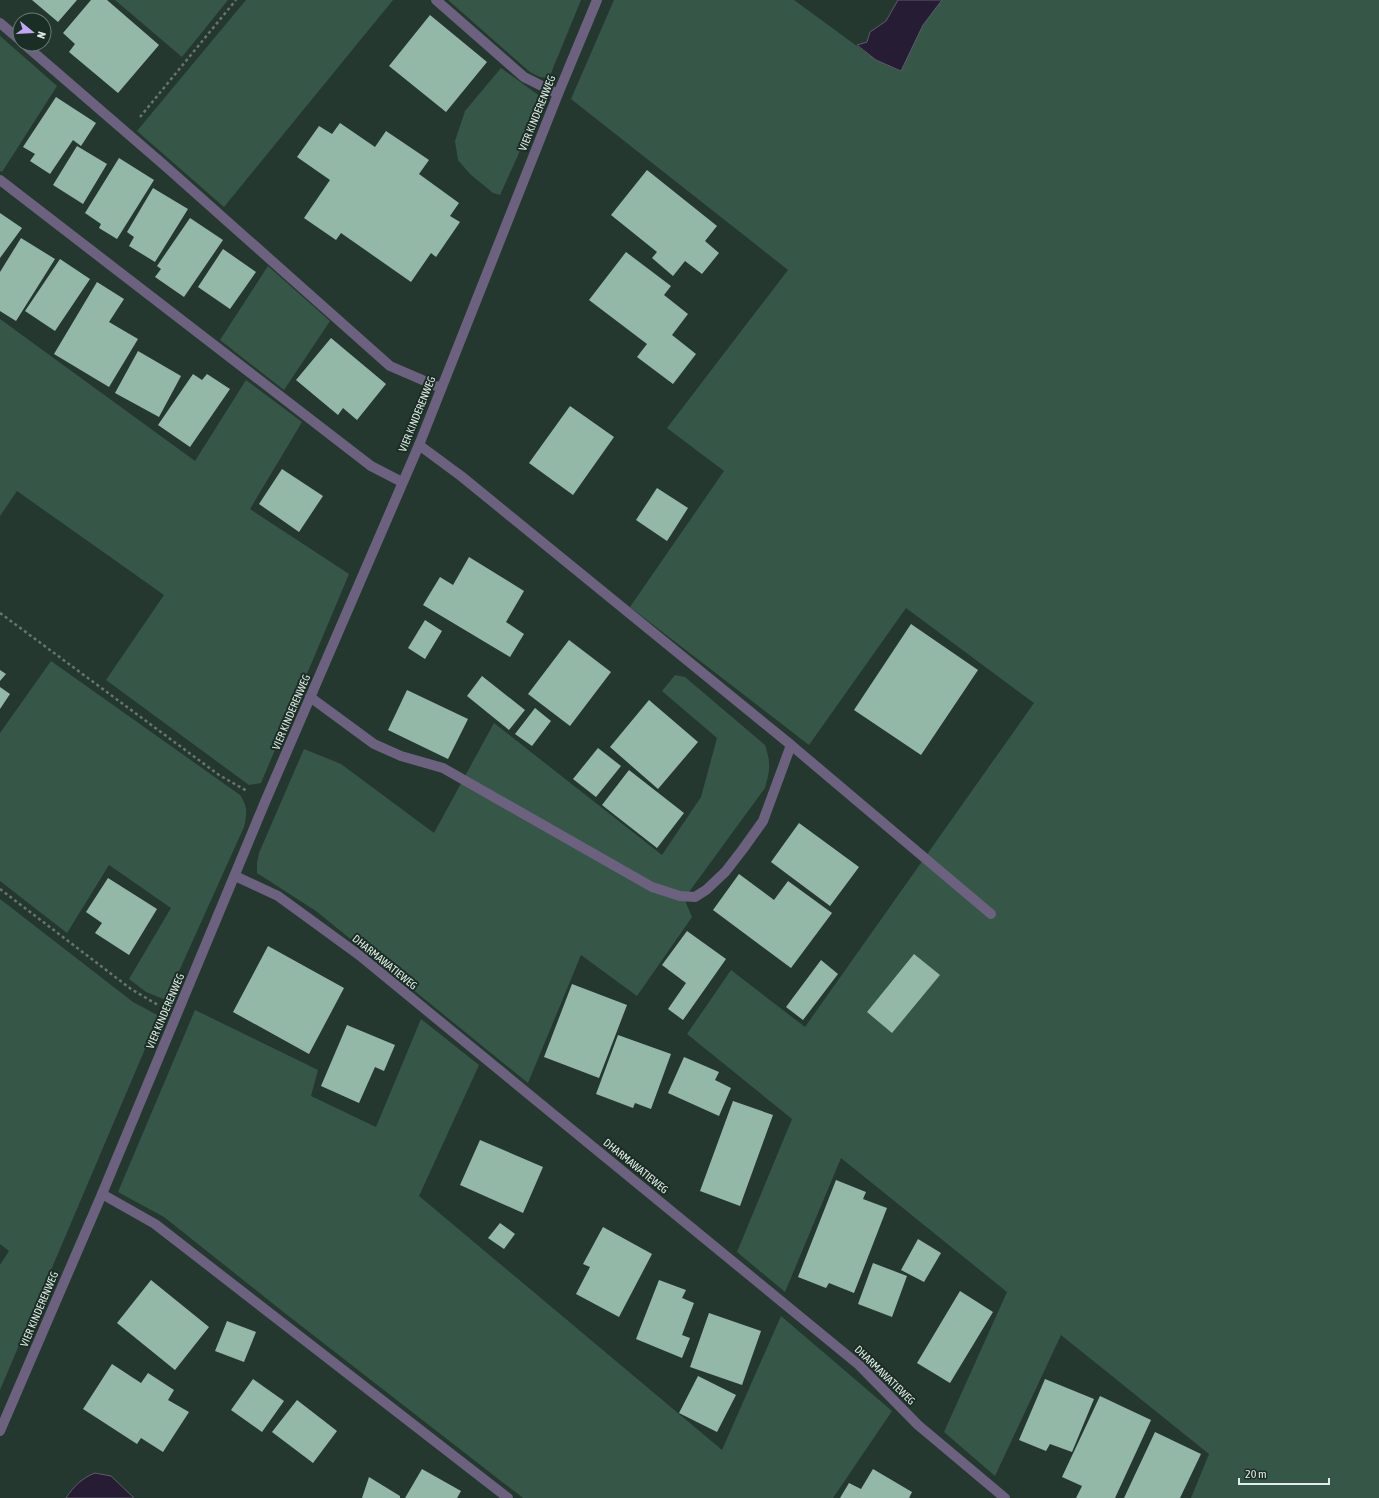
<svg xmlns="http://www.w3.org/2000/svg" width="1379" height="1498" viewBox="0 0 1379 1498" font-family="'Asap Condensed',sans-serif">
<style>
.green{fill:#365648}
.water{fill:#261d35;stroke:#5e5b6a}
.building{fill:#94b8a7}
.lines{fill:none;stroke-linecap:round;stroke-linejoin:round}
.path{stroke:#66766f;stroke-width:2.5;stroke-dasharray:3 3;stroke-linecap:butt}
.lane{stroke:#6c6280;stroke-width:10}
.street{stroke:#6c6280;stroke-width:10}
.labels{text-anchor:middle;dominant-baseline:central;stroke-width:4;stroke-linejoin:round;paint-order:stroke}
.street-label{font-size:11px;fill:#e1ede7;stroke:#1b2e26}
</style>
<rect width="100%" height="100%" fill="#253830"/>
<path class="green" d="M115,0H228L182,57Z
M246,0H393L224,207L137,131Z
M448,0H581L549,78L540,77L530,72Z
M614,0H794L876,60L900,71L923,25L942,0H1379V1498H1191L1209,1454L1061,1335L995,1476L944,1432L1007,1292L841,1158L785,1292L737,1252L792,1119L687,1034L731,970L805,1027L1034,703L906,608L809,745L630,607L724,471L667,428L788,270L571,99Z
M0,36L57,86L2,172L0,171Z
M501,68L541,97L539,109L500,195L493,193L470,174L458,160L455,141L465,111Z
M268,266L330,321L284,390L220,340Z
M0,319L195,461L246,380L302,422L250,509L349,574L261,783L249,785L106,680L164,595L17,491L0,516Z
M51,661L240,795C248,807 247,814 244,827L166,1000L146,992L129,979L171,908L109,865L67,933L0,881V733Z
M675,675L685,677L765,745C771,763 770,770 765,788L689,892L686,903L692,917L637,996L581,955L528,1083L316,911L257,873V863L259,853L304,749L341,764L434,833L494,723L662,855L701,797L717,738L662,691Z
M0,899L133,1002L159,1016L0,1390V1265L9,1251L0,1244Z
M195,1010L318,1070L311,1096L376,1127L421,1019L479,1065L419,1196L722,1450L781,1316L892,1411L833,1498H523L286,1314L164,1217L118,1192Z"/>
<path class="water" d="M898,0H942L923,25L901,71L876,60L857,45L867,42L870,32L886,21Z
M95,1473L111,1476L134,1498H66C74,1486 82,1478 95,1473Z"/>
<path class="building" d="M32,0H77L58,22Z
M91,0H107L159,45L118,93L69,52L75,44L63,33Z
M430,15L487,62L446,112L389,66Z
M56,97L96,123L81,146L73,140L50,174L30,161L35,154L23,147Z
M340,123L375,147L386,131L429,160L419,174L459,203L450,216L460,222L436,257L431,253L411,282L341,233L336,240L304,218L330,180L297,157L319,126L332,134Z
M77,146L107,164L83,204L53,185Z
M119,158L154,180L117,239L99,228L101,224L85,213Z
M647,170L717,226L705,241L719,253L702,274L685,261L673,276L652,258L657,252L611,215Z
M153,188L188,209L155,262L129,246L134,237L127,232Z
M0,213L22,228L0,258Z
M190,218L223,240L184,297L155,277L161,269L157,266Z
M21,238L55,259L16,321L0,311V272Z
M223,249L256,272L230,309L198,287Z
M626,252L671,286L664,295L688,314L672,335L696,354L673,384L637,357L647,344L589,300Z
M60,259L90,279L55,331L25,311Z
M97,282L124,299L109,322L138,339L109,387L54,354Z
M331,338L386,384L357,420L343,408L338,415L296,380Z
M138,351L181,376L159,417L115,393Z
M193,374L202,380L207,374L230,389L190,447L158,425Z
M570,406L614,437L573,495L529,463Z
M282,469L323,496L299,532L259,504Z
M657,488L688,508L667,541L636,520Z
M469,557L524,591L506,622L524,634L510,657L423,605L440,577L453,585Z
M425,620L442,631L425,659L408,648Z
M911,624L978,670L921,755L854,710Z
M569,640L611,672L570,726L528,694Z
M0,670L6,674L0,681Z
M482,676L525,710L509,730L467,696Z
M0,687L10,694L0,709Z
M407,690L468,719L448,759L388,730Z
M649,700L698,742L658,789L610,747Z
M535,708L551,721L532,746L515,734Z
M598,748L621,766L596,797L573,779Z
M629,770L684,813L657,848L602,805Z
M799,823L859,867L830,906L771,862Z
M739,874L774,900L788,881L832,913L791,968L713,910Z
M108,878L157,909L129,955L95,933L102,923L86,912Z
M687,931L726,959L683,1020L668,1009L686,983L662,965Z
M268,946L344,988L309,1054L233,1012Z
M914,954L940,975L892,1033L867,1012Z
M821,960L838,974L803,1020L786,1007Z
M572,984L627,1005L599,1078L544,1057Z
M347,1025L395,1045L384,1071L375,1067L359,1103L321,1086Z
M618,1035L671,1054L651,1109L635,1103L633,1108L596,1094Z
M684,1057L719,1072L715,1080L731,1088L719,1116L668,1093Z
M733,1101L773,1115L740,1206L700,1191Z
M480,1140L543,1167L523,1213L460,1185Z
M836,1180L866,1192L863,1199L887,1208L854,1293L829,1283L826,1288L798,1277Z
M500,1223L515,1234L504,1249L488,1238Z
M603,1227L652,1254L619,1317L576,1294L590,1267L583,1264Z
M918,1239L941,1253L924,1282L901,1270Z
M873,1263L907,1276L892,1317L858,1304Z
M151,1280L209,1327L175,1370L117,1323Z
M659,1280L686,1290L682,1298L694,1303L682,1335L690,1338L682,1358L636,1339Z
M960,1291L993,1312L950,1383L917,1363Z
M709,1313L761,1331L742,1385L690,1367Z
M227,1321L256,1332L244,1362L215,1351Z
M112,1364L141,1383L148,1373L174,1390L168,1400L189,1412L163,1452L141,1438L137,1444L83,1409Z
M698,1376L736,1395L717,1432L679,1413Z
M253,1379L284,1401L262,1432L231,1410Z
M1045,1379L1094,1399L1072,1452L1050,1444L1046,1451L1019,1440Z
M1100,1396L1151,1420L1115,1498H1076L1082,1486L1062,1477Z
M297,1400L337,1431L313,1463L272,1432Z
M1155,1432L1201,1454L1180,1498H1124Z
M422,1469L461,1491L457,1498H405Z
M873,1469L912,1492L909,1498H840L849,1483L861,1489Z
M369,1477L400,1496V1498H362Z"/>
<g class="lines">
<path class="path" d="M140,117L236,0
M0,613L219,775L247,791
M0,889L131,989L158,1005"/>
<path class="lane" d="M436,0L524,77L558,94
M0,23L20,40
M24,44L164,165L390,366L441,388
M0,180L371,466L402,482
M310,697L374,744L401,756L443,768L652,887L680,896L695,897L706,890L726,871L743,849L763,821L791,745L461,476L419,445
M791,745L991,914
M235,876L278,896L359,955L859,1365L918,1425L1005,1498
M102,1194L155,1224L508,1498"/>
<path class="street" d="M0,1431L102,1194L265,802L419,445L558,94L597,0"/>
</g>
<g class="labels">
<g class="street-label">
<text transform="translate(537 113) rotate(-68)">VIER KINDERENWEG</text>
<text transform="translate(417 414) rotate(-68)">VIER KINDERENWEG</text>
<text transform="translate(291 712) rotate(-67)">VIER KINDERENWEG</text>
<text transform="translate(385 962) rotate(39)">DHARMAWATIEWEG</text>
<text transform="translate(165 1011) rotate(-67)">VIER KINDERENWEG</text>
<text transform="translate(636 1166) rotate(39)">DHARMAWATIEWEG</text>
<text transform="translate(39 1309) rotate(-67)">VIER KINDERENWEG</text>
<text transform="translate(885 1375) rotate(44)">DHARMAWATIEWEG</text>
</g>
</g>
<g transform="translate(32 32) rotate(108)"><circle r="19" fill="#1b2e26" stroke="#6a7a73"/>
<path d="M0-3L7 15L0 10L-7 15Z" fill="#c2a8f2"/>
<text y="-6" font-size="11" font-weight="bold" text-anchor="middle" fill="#e1ede7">N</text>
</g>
<path d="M1239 1478v6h90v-6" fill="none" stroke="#e1ede7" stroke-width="2"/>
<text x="1245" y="1478" font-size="12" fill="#e1ede7" stroke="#1b2e26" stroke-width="3" paint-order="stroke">20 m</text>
</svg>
